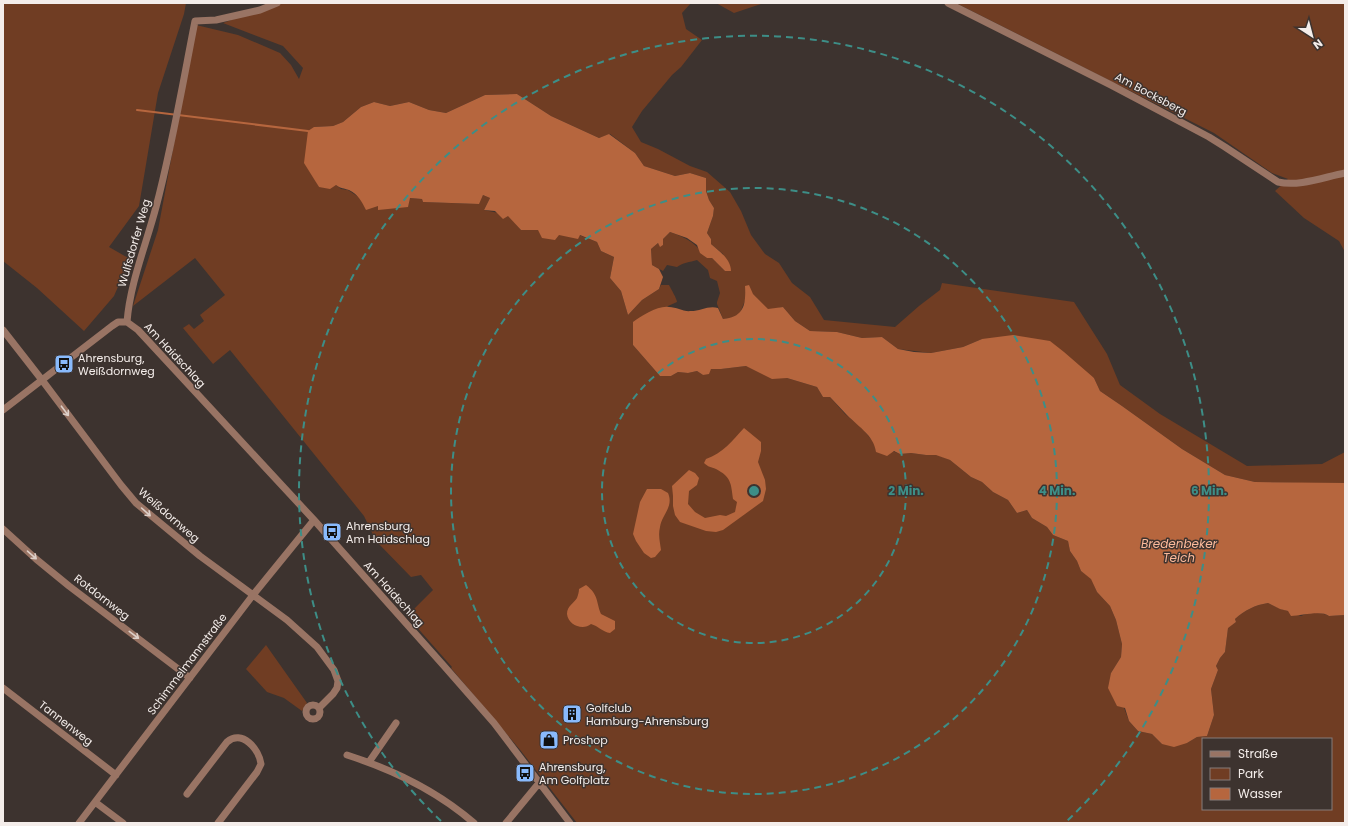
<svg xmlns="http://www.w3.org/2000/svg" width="1348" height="826" viewBox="0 0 1348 826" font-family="Poppins,sans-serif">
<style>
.green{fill:#703d23;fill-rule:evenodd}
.water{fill:#b6663e}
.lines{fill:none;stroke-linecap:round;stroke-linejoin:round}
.stream{stroke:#b6663e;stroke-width:2}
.minor{stroke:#997464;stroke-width:7}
.oneway{stroke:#ddcfc8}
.ring{fill:none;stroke:#3d8e87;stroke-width:2;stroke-dasharray:7 5}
.labels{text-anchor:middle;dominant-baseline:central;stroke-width:3;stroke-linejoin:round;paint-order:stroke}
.street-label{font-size:11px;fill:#f4edea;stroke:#3d332f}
.poi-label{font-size:11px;fill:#f4edea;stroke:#3d332f;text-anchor:start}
.water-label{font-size:12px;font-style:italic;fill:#fbb99a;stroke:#3d332f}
.centre{fill:#3d8e87;stroke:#3d332f;stroke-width:2}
.ring-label{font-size:12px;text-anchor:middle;font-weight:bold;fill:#3d8e87;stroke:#3d332f;stroke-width:3;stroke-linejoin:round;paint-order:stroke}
</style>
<rect width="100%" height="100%" fill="#3d332f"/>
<path class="green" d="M3,3H186L184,14L158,93L139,206L109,247L130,259L114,296L84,331L37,288L3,261Z
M278,3H691L682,13L686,29L702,40L681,67L672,75L642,111L632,127L641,142L658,149L690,166L707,172L730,192L741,211L751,235L765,254L779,263L792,283L810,297L824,320L895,327L919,306L940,290L942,283L1074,302L1107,354L1120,385L1160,414L1247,466L1322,464L1345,452V483L1343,484L1255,482L1225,475L1182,449L1122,406L1100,391L1094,378L982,339L963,347L931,353L898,349L882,337L862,338L837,332L810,331L795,321L783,307L768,310L745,286L746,298L740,313L732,318L723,319L717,304V302L720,293L717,281L710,278L708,270L697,260C690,262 682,263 677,267L667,265L663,271L652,265L651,249L658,243L660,246L663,245V239L670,232C689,239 694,242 707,258H712L725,271L723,254L711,244V239L707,233L713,216L714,208L709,200L706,191V178L690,173L675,176L644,166L635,153L610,134L599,138L551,116L517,94L485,95L446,113L429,110L409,102L390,106L374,102L361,107L343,122L333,126L314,127L313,175L319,187L336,185L341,189L348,190L360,198L379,206L378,209L410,198L422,199L423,202L478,204L483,195L490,198L484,210L508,215L521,230H538L578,238L579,235L597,242L601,251L614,257L610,278L621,291L628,315L642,300L659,289L661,285H669C671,289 677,299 677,302L668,306L633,334V345L660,376H671L678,372L688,373L697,371L703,375L711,369H721L746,366L780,378H787L817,387L823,397H830L845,414L862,428L875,444L900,454L911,453L926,455L936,454L950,460L971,477L982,482L993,492L1008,500L1017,513L1027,510L1032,518L1047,527L1053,535L1068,541L1070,551L1077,561L1081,571L1091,578L1097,592L1110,606L1116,620L1122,644L1121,657L1111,673L1129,721L1138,731L1152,734L1162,744L1187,743L1197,737L1207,736L1214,715L1211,689L1218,670L1216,666L1220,658L1225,652L1228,627L1236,622L1235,619C1245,610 1255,605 1268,603C1279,609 1290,611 1301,616C1308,612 1323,612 1329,616L1345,615V823H577L521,751L451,668L452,667L407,616L433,590L421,575L411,577L376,541L364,516L230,350L213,364L183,328L189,324L194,329L204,321L200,315L225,295L195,258L133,306L158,230L196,25L238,35L280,53L291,65L299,79L303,68L283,46L223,23ZM1203,739H1331V809H1203Z
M716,3H764L734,13Z
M956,3H1345V252L1339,241L1304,218L1275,191L1288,179L1272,173L1214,133Z
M266,645L307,703L302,711L284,698L267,692L246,669Z"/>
<path class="water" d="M517,94L551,116L599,138L609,134L635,153L644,166L675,176L690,173L706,178V191L709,200L714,208L713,216L707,233L711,239V244C719,251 731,259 731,271H725L712,258H707L700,253L697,245L687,238L670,232L663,239V245L660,247L658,243L651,249L652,265L659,269L663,277L659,289L642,300L628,315L621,291L610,278L614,257L601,251L597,242L580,235L578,239L559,235L555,240L542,238L538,230H521L508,216L503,219L495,211L484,210L490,198L483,195L479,204L423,202L422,199L410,198L408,207L378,210V206L366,210C362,202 358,194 349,190C344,188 341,189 336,185L330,189L319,187L304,163L308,131L314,127L333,126L343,122L361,107L374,102L390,106L409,102L429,110L446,113L485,95Z
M749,285L753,294L768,309L783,307L795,321L810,331L837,332L862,338L882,337L898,349L914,352L931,353L963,347L982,339L1013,335L1050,341L1064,352L1094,378L1100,391L1122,406L1182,449L1225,475L1255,482L1345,483V615L1329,616C1321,610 1301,616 1291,616L1288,611L1280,609L1268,603C1255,605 1245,610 1235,619L1236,622L1228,628L1225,652L1220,658L1216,666L1218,670L1211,689L1214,715L1207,736L1197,737L1187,743L1174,747L1162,744L1152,734L1138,731L1129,721L1125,708L1117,706L1108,688L1111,673L1121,657L1122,644L1116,620L1110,606L1097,592L1091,579L1081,571L1077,561L1070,551L1068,541L1053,535L1047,527L1032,518L1027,510L1017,513L1008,500L993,492L982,482L971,477L950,460L936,455H926L911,453L900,454L894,451L887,456L876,452C874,435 856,425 845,413C840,408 835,402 830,397H823L817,387L787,378L772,379L746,366L721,369H711L709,374L703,375L697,371L688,373L678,372L671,376H660L633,345V322C641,316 659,305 669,307C677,307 683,312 691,311C700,311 709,305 718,308L723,319C744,317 746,305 745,286Z
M744,428L761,442V451L758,462L765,480L766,489L763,501L723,530L716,532L706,531L680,522L675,515L673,506V496L672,486L689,470L695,473L699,478L697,485L689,491L688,504L695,512L705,518L720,515L726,516L735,512L737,502L733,499C731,483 731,477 716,469C711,467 708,467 704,463L706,459C723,453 732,441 744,428Z
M647,489H661L668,493C674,507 662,514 660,527C658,535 660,542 661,550L655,557L651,558L644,553L636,541L633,534L640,502Z
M586,585C599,595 596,602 601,614L615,621V629L610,633C603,632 598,626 591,624C583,631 568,625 567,614C567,606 574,603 577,598C578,595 579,592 579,589Z"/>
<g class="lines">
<path class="stream" d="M137,110L308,131"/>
<path class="minor" d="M948,3L1111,85L1209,137L1225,147L1278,182C1299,187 1324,177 1345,173
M127,322L138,330L314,520L444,666L494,723L570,823
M127,322C130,283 146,245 156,207C172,147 183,82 195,21L216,20L260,10L277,3
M3,330L42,380L121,485L136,503L200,556L287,620L317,647L334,670L338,681L337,688L333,694L319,708
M3,410L112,326L118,322H127
M3,529L36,559L69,586L190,678
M3,688L116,775
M306 712a7 7 0 1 1 14 0a7 7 0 1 1-14 0Z
M347,755C394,770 437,791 474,823
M369,762L396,723
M187,794L227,742C242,729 259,749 261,764L257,772L218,823
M95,802L123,823
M79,823L253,595L314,520
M506,823L539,783"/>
</g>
<defs><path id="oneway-shaft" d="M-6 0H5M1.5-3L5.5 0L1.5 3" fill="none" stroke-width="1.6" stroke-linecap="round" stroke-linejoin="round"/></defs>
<g class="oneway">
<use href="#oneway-shaft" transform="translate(65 411) rotate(53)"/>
<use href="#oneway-shaft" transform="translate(146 512) rotate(42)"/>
<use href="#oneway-shaft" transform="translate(32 555) rotate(41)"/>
<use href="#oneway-shaft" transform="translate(134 635) rotate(37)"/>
</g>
<g class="ring">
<circle cx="754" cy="491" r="152"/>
<circle cx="754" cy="491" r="303"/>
<path d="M441 821A455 455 0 1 1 1067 821"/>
</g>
<defs>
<g id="bus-square" transform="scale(1)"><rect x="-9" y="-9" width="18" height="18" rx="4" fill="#89bafc" stroke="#3d332f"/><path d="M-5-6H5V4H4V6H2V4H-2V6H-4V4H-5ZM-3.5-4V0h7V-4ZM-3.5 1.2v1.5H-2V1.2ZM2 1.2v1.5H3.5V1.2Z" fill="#111"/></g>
<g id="building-square" transform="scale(1)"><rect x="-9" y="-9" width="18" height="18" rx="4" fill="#89bafc" stroke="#3d332f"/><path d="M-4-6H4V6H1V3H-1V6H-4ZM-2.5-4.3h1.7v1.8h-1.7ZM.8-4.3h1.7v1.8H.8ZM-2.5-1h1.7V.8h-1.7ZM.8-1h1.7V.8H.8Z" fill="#111"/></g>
<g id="shop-square" transform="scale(1)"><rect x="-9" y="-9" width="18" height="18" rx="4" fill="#89bafc" stroke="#3d332f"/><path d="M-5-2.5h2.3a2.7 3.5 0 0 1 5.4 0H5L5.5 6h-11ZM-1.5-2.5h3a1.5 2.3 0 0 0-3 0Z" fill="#111"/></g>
</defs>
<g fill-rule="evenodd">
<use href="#bus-square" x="64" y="364"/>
<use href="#bus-square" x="332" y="532"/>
<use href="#building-square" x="572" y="714"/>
<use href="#shop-square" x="549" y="740"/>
<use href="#bus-square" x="525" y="773"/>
</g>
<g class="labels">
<g class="street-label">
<text transform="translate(1151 94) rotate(28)">Am Bocksberg</text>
<text transform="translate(134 243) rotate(-74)">Wulfsdorfer Weg</text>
<text transform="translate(175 355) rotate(47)">Am Haidschlag</text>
<text transform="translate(169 515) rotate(41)">Weißdornweg</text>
<text transform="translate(394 594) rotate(48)">Am Haidschlag</text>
<text transform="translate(102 597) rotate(38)">Rotdornweg</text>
<text transform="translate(187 664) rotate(-53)">Schimmelmannstraße</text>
<text transform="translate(66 723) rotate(38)">Tannenweg</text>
</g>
<g class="poi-label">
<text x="78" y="358">Ahrensburg,<tspan x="78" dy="13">Weißdornweg</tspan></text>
<text x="346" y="526">Ahrensburg,<tspan x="346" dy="13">Am Haidschlag</tspan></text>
<text x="586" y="708">Golfclub<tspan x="586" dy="13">Hamburg-Ahrensburg</tspan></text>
<text x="563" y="740">Proshop</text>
<text x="539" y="767">Ahrensburg,<tspan x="539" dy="13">Am Golfplatz</tspan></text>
</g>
<g class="water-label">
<text x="1179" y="543">Bredenbeker<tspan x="1179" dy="14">Teich</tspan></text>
</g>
</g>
<circle cx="754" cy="491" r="6" class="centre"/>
<g class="ring-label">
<text x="906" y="495">2 Min.</text>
<text x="1057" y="495">4 Min.</text>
<text x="1209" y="495">6 Min.</text>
</g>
<rect width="1348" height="826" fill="none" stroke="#f4edea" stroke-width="8"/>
<rect x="1202" y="738" width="130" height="72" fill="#3d332f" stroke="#867d7a"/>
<rect x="1210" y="751" width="20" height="6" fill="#997464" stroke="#867d7a"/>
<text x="1238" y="758" font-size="12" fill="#f4edea">Straße</text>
<rect x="1210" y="768" width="20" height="12" fill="#703d23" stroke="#867d7a"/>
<text x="1238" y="778" font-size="12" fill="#f4edea">Park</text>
<rect x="1210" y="788" width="20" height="12" fill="#b6663e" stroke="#867d7a"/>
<text x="1238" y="798" font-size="12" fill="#f4edea">Wasser</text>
<g transform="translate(1312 36) rotate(144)" stroke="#3d332f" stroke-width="3" paint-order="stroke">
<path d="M0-3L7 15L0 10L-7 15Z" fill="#f4edea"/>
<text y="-6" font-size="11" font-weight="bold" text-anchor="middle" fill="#f4edea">N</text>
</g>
</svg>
